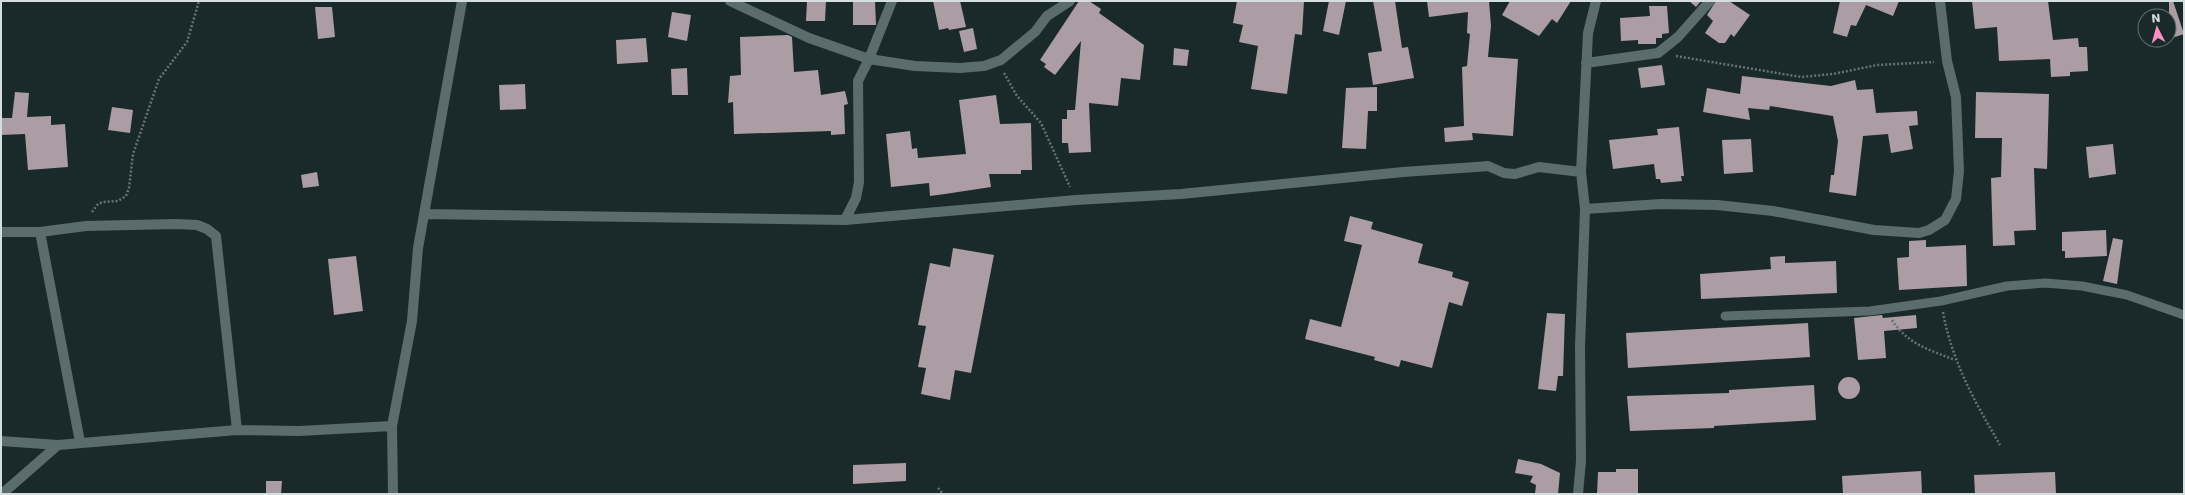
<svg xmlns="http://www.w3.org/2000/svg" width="2185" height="495" viewBox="0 0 2185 495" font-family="'DejaVu Sans',sans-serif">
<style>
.building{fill:#ac9ca3}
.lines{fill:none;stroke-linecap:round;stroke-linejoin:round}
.path{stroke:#657374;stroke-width:2.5;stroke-dasharray:2 2;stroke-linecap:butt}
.service{stroke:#5b6c6d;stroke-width:9}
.minor{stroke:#5b6c6d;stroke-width:10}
</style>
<rect width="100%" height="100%" fill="#1a2a2b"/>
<path class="building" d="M807,1H826L825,21H806Z
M853,1H875L876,25H853Z
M933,1H960L966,27L949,30L948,28L939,30Z
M1079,1H1089L1101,9L1099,13L1144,45L1140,80L1121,78L1118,106L1089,103L1091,152L1069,153L1068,143H1062V119H1067V110H1075L1081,41L1055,75L1044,67L1046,64L1040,60Z
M1237,1H1304L1302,35L1295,34L1287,94L1251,89L1258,46L1239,42L1243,25L1233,23Z
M1329,1H1346L1339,35L1323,31Z
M1373,1H1395L1402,48L1408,47L1414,78L1373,85L1368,53L1382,51Z
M1427,1H1489L1491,26L1488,57L1518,59L1513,136L1472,133L1473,140L1445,142L1444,128L1464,126L1462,67L1467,66L1470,34L1467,33L1468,12L1429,17Z
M1510,1H1571L1557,23L1552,19L1539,36L1502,15Z
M1689,1H1701L1696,7Z
M1716,1H1729L1750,15L1734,37L1731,34L1725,43H1719L1705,33L1713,21L1707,15Z
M1840,1H1899L1893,16L1866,5L1856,26L1851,25L1847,37L1833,33Z
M1972,1H2048L2053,40L2078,38L2079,47H2087L2088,71L2070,72V76L2051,77L2050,59L1999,61L1997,27L1975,29Z
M2169,1H2173L2184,34L2169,39Z
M1649,6H1667L1669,33L1662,34V38H1656V44H1638V40L1621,41L1620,18L1650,16Z
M315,7H332L335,37L318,39Z
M672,12L691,15L687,41L668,37Z
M973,28L977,49L964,52L959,31Z
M788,35L792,37L794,72L818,70L821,95L845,91L848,104L844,105L845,134L831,135V131L734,134L733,102L728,103L730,76L741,75L740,37Z
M646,38L648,62L617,64L616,40Z
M1174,48L1189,50L1187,66L1173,65Z
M1662,65L1665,85L1641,88L1638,68Z
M687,68L688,95H672L671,69Z
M1742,76L1831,86L1855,80L1857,90L1873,89L1876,113L1917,111L1918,125L1909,126L1913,149L1891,153L1888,134L1863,136L1856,196L1829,192L1831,175H1834L1838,141L1833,116L1770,106L1769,110L1748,108L1750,120L1703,112L1707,88L1740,94Z
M525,84L526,109L500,110L499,85Z
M1377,87V111H1368L1366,149L1342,148L1346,88Z
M15,92L29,93L27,117L51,116V125L65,124L68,167L28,170L25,134L1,135V118H12Z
M1976,92L2049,94L2047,169L2034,168L2036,230L2014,231L2015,245L1993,246L1991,178L2001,177L2002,138H1975Z
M996,95L1000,124L1031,123L1032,170H1021V174H989L991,187L945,194L930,196L929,183L891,187L886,134L910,131L912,149L917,148L918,158L966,154L959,100Z
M112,107L133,110L130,133L108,130Z
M1679,127L1684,176H1681L1682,181L1661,183L1660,179H1656L1654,164L1613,169L1609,140L1658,135L1657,129Z
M1751,139L1753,172L1724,174L1722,140Z
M2113,144L2116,174L2089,178L2086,147Z
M317,172L319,186L303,188L301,175Z
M1350,216L1373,222L1371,229L1423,244L1418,263L1453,272L1452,277L1469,282L1462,306L1449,302L1432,368L1401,360L1399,367L1374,360L1375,357L1305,339L1310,319L1341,327L1362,245L1344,241Z
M2106,230L2107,256L2065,258V251H2062V232Z
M2113,238L2123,240L2117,284L2103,281Z
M1926,240V247L1966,245L1967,286L1899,290L1897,258L1909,257V241Z
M953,248L994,255L971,373L955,370L950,400L921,394L926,368L918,367L926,326L918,325L930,263L950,267Z
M356,256L363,311L334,315L328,259Z
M1785,256V263L1836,261L1837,293L1701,299L1700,274L1771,269L1770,257Z
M1547,313L1565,314L1563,376H1558L1556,391L1538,389Z
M1882,315L1883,318L1916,315L1917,328L1884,331L1886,358L1858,360L1854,318Z
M1808,323L1810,357L1628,368L1626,333Z
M1838 388a11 11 0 1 1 22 0a11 11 0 1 1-22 0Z
M1814,385L1816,420L1714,426V428L1630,431L1627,396L1729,393V390Z
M1518,459L1541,464L1560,473L1558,494H1535L1536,485L1530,482L1533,476L1515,473Z
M906,463V481L853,484V465Z
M1616,469H1638V494H1597L1598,472H1616Z
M1921,471L1922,494H1843L1842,476Z
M2055,472L2056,494H1975L1974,475Z
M266,481H282L281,494H266Z"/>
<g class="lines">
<path class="path" d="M1676,56L1801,77L1833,74L1877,65L1934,62
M1004,73L1017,96L1041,123L1070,187
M92,212L98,204L103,202L118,201L126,196L129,188L133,154L159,79L187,42L199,1
M1943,312C1952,362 1975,402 2000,445
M1892,320C1907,344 1930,350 1955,360
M938,488L943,494"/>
<path class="service" d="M1725,316L1870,311L1941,301L2007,286L2045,283L2082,286L2127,295L2184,315"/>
<path class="minor" d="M730,1L809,38L869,59L915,66L960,68L984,66L1001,60L1035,32L1047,16L1070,1
M1586,63L1658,53L1678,37L1710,1
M1585,209L1661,204L1717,205L1773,211L1874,230L1919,233L1929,230L1945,220L1956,199L1959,171L1956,97L1947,61L1940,1
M424,214L845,220L1076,200L1181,194L1403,172L1476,167L1488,166L1504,173L1515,174L1539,167L1581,172
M845,220L856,198L859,182L858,81L869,59L892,1
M1,232H40L86,226L175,224L197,225L207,229L216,236L237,430
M40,232L80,442
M1,441L58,445L237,430L299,431L392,426
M2,494L58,445
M393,494L392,426L412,321L418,248L462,1
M1578,494L1581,461L1580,347L1585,209L1581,172L1588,33L1596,1"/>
</g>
<rect width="2185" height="495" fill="none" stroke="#d4dede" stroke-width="4"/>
<g transform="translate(2157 28) rotate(354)"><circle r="19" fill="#1a2a2b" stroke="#647273"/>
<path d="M0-3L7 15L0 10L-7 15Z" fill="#fc8fc2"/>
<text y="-6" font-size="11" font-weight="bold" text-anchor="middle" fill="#d4dede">N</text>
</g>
</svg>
